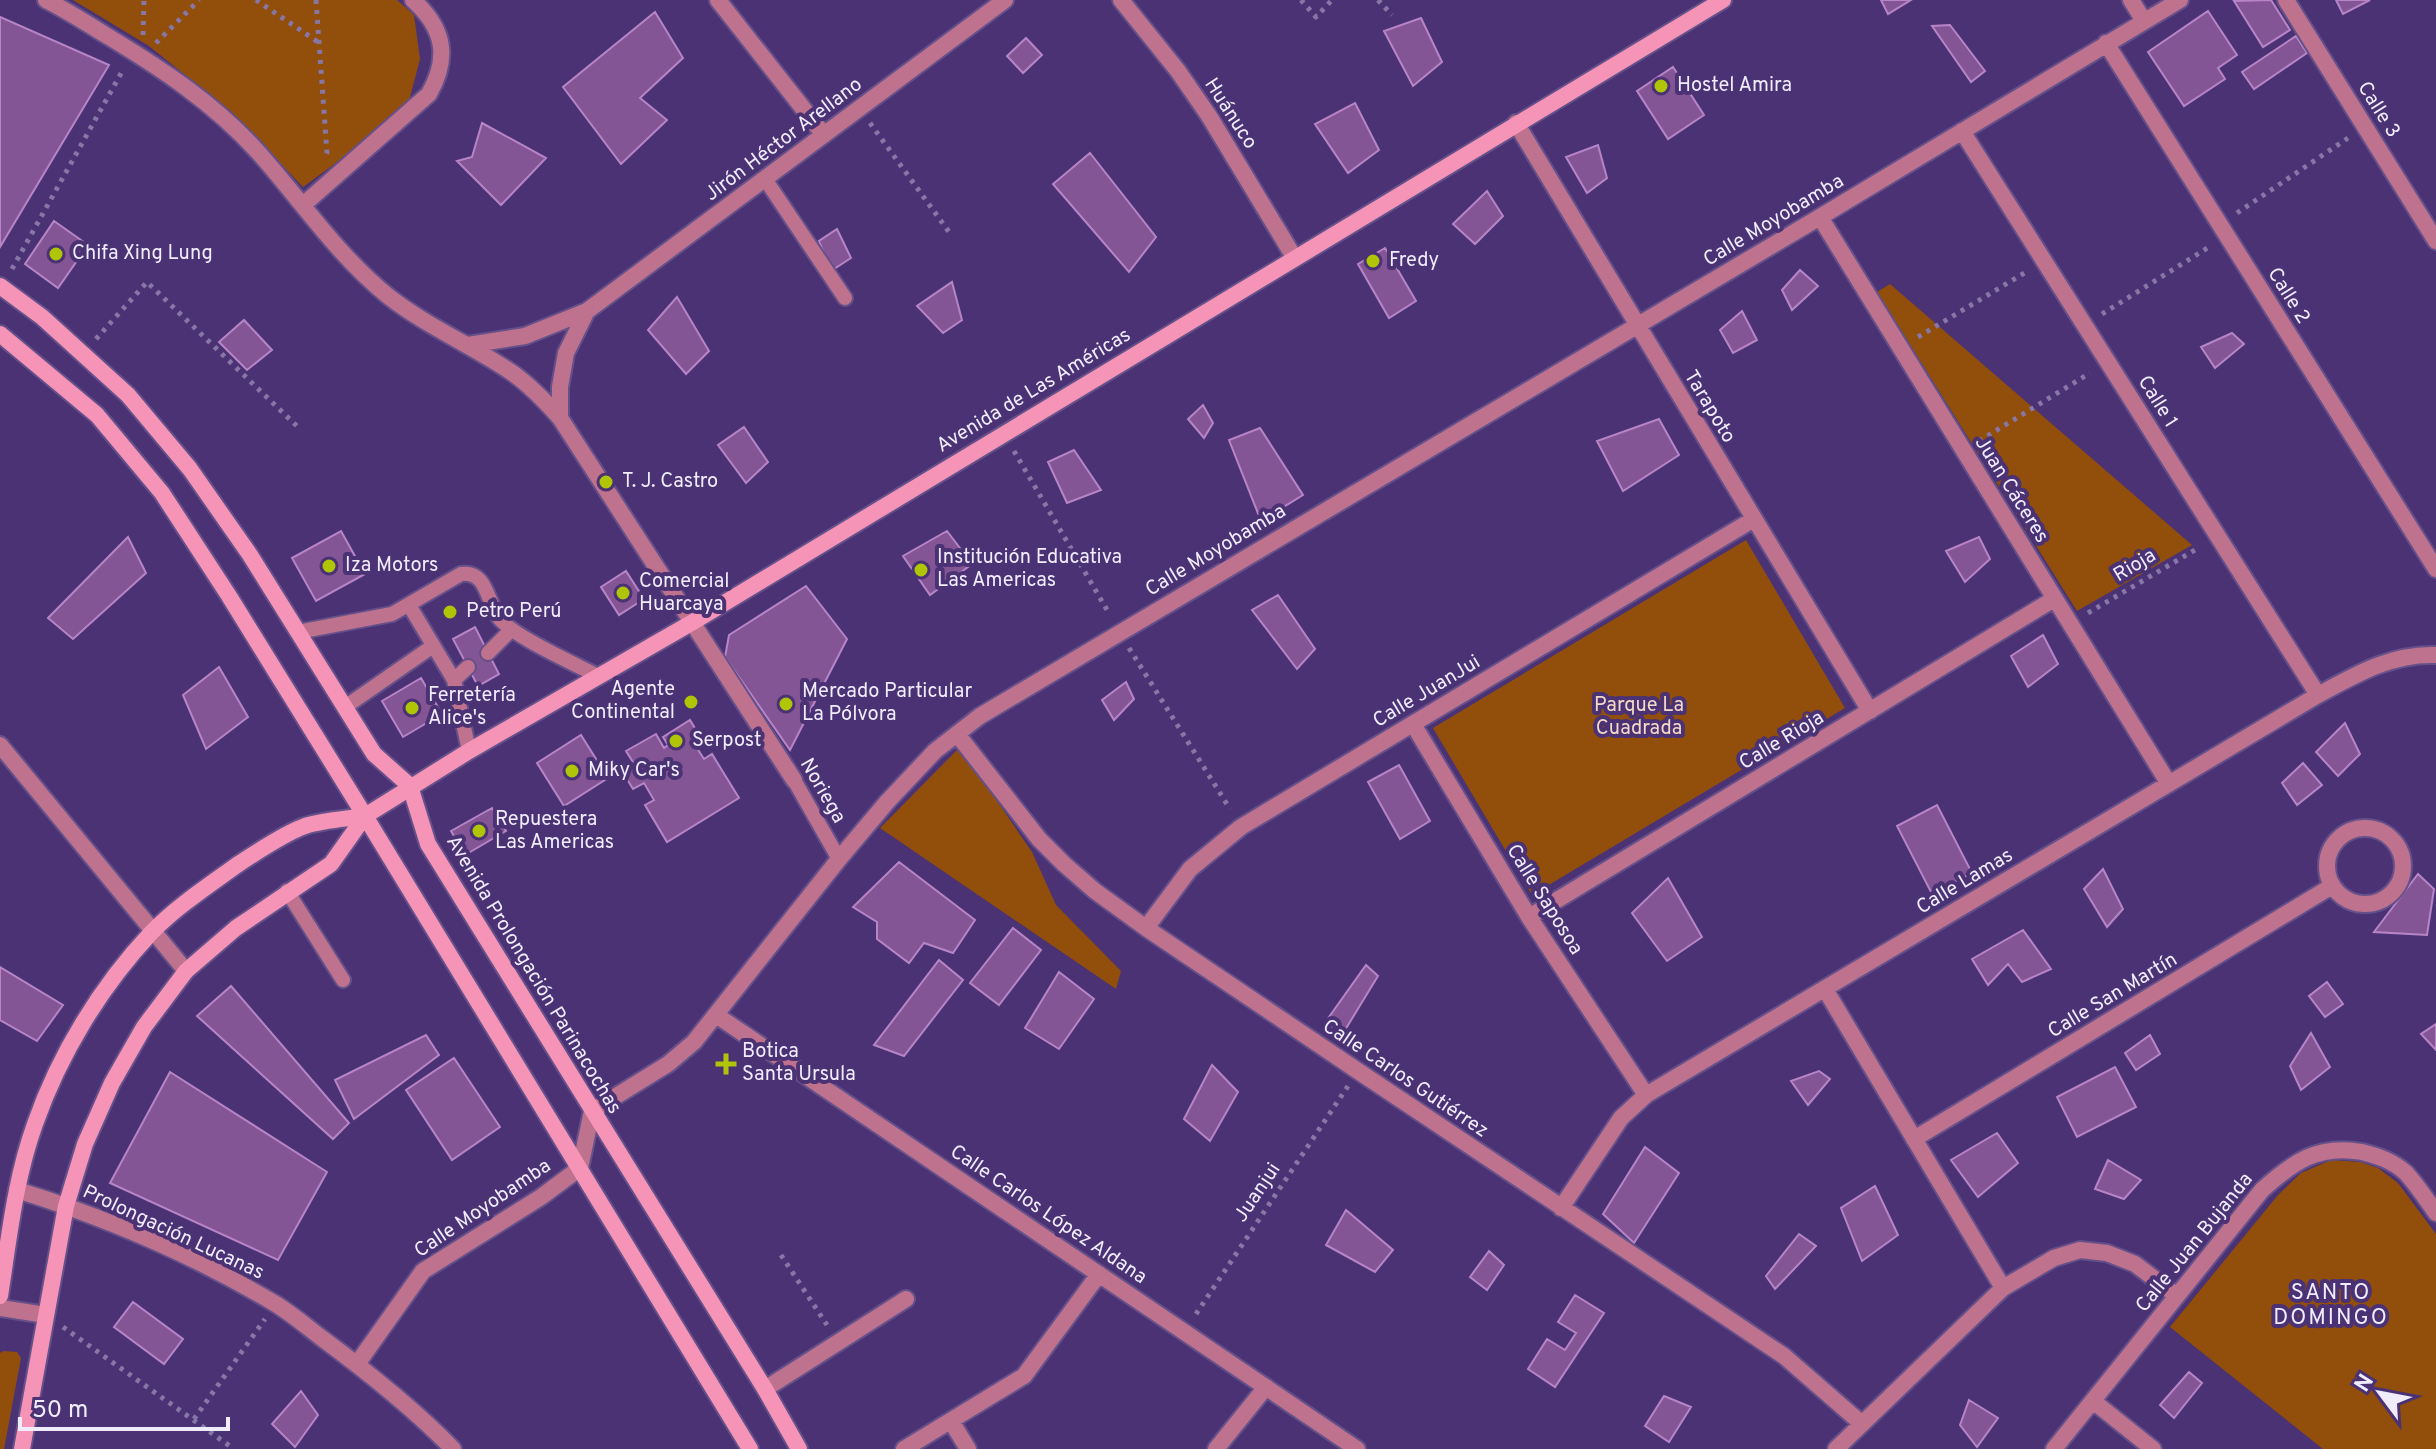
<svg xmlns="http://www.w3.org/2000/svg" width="2436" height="1449" viewBox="0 0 2436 1449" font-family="Overpass,sans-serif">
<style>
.green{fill:#924f0b}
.building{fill:#845594;stroke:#b785c7;stroke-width:2}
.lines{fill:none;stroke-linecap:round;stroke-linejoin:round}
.lane-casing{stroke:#65508a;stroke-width:18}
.street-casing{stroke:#65508a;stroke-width:20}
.secondary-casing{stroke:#65508a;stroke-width:20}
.path{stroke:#8776a6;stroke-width:5;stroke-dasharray:4 6;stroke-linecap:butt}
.lane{stroke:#be728d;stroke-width:14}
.street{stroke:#be728d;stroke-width:16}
.secondary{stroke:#f594b6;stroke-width:16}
.poi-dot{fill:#afc505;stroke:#4a3274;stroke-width:3}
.labels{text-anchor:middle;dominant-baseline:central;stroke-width:8;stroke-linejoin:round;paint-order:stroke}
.poi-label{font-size:20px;fill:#f0ecfc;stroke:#4a3274;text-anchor:start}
.street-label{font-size:20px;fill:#f0ecfc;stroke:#4a3274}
.park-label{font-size:20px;fill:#f3d9c6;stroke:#4a3274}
.neighbourhood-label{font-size:22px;letter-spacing:2px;fill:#f0ecfc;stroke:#4a3274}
</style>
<rect width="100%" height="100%" fill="#4a3274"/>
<path class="green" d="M73,0H397L414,15L420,59L409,101L366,141L303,187L230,111L149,46Z
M1890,284L2192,545L2077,611L1877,292Z
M1746,540L1845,708L1532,895L1433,728Z
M960,747L1032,852L1056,905L1121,971L1116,989L880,828Z
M2331,1160L2360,1162L2378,1168L2398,1183L2436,1234V1449H2323L2170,1327L2278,1195L2301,1173Z
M3,1351L17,1352L21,1358L4,1449H0V1353Z"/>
<path class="building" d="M1881,0H1911L1888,14Z
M2271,0L2290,30L2263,47L2234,1Z
M2336,0H2370L2343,14Z
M2208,11L2237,55L2218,68L2225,79L2184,106L2148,52Z
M655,12L683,58L640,98L667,120L621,164L563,87Z
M0,17L109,65L0,247Z
M1421,18L1442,62L1413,86L1384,31Z
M1950,25L1985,71L1971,82L1932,26Z
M2296,36L2307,53L2254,89L2242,72Z
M1026,38L1042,55L1023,73L1007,56Z
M1673,67L1704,115L1668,139L1637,91Z
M1355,103L1379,150L1348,173L1315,124Z
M482,123L546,158L501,205L457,161L472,157Z
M1598,145L1607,178L1587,193L1566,157Z
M1090,153L1156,237L1129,272L1053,184Z
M1487,191L1503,216L1475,244L1453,224Z
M54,221L88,245L58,288L25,264Z
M837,229L851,258L831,271L819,241Z
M1385,248L1416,301L1389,318L1358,264Z
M1800,270L1818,286L1792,310L1782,290Z
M952,282L962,320L943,333L917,306Z
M677,297L709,351L686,374L648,330Z
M1742,311L1757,340L1733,353L1720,330Z
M244,320L272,350L247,370L219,342Z
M2232,333L2244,344L2215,368L2201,347Z
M1203,405L1213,423L1204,438L1188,419Z
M1659,419L1679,455L1623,491L1597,441Z
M744,427L768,462L746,483L718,445Z
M1260,428L1303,495L1261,521L1229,440Z
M1074,450L1101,490L1067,503L1048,462Z
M341,531L365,574L316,601L292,558Z
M947,531L972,564L930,595L903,556Z
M128,537L146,573L73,639L48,618Z
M1979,537L1990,559L1965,582L1946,551Z
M626,571L644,599L619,615L601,587Z
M806,586L847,639L790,750L725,657L729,635Z
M1278,595L1315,649L1297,669L1252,610Z
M475,627L499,674L478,686L453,639Z
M2043,635L2058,664L2028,687L2011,656Z
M219,667L248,717L206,749L183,695Z
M421,678L442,714L403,737L382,701Z
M1126,682L1134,699L1114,720L1102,700Z
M690,720L704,743L697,748L704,759L712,754L739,798L667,842L645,805L654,800L644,783L633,789L624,774L636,767L626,751L656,734L664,748L668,745L663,737Z
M2345,723L2360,754L2338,776L2316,752Z
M581,735L608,778L564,806L537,763Z
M2303,763L2322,785L2297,805L2282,783Z
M1399,765L1430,821L1400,839L1368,782Z
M1937,805L1972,873L1932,894L1897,826Z
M492,808L506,831L465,855L451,831Z
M899,862L975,920L953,953L924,943L909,963L877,939V922L853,907Z
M2103,869L2123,909L2107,927L2084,889Z
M2418,874L2434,889L2427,935L2374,932Z
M1668,878L1702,937L1667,961L1632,913Z
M1013,928L1041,950L999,1005L970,983Z
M2023,930L2051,969L2022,982L2008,964L1988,985L1972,959Z
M939,960L963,980L904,1056L874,1045Z
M1366,965L1378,976L1342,1035L1324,1024Z
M0,967L63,1005L37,1041L0,1020Z
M1059,972L1094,999L1059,1049L1025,1028Z
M2327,982L2343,1004L2325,1017L2309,996Z
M231,986L349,1123L333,1139L197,1016Z
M2436,1024V1050L2421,1034Z
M2311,1033L2330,1067L2301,1090L2290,1066Z
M426,1035L439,1055L354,1119L335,1080Z
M2150,1035L2160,1054L2136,1070L2125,1053Z
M454,1058L500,1127L452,1160L406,1090Z
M1212,1065L1238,1092L1210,1141L1184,1119Z
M2115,1067L2136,1107L2077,1137L2057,1097Z
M1819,1071L1830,1079L1808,1105L1791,1081Z
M170,1072L327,1172L278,1260L110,1183Z
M1997,1133L2018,1163L1978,1197L1951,1160Z
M1645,1147L1679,1173L1634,1243L1603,1214Z
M2108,1160L2141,1180L2124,1199L2095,1189Z
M1875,1186L1898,1235L1862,1261L1841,1208Z
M1346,1210L1393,1250L1375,1272L1326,1245Z
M1799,1234L1816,1246L1775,1289L1766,1276Z
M1489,1251L1504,1265L1487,1290L1470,1277Z
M1575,1295L1604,1313L1555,1387L1528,1369L1547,1339L1565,1350L1576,1333L1558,1322Z
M133,1302L183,1339L164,1364L114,1327Z
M2189,1372L2202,1383L2174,1418L2160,1405Z
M301,1391L318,1415L295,1447L272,1424Z
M1664,1396L1691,1407L1669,1442L1645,1426Z
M1969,1400L1998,1418L1977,1447L1960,1425Z"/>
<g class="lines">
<g class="lane-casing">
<path id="lane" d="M765,179L845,298
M409,605L454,680L469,751
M298,632L392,614L461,574C487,570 487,602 499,618C514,637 575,664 598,676
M488,653L511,630
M454,680L468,667
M345,707L433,646
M794,780L839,859
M287,891L343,980"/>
</g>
<g class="street-casing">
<path id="street" d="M46,0C66,10 85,22 104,34C159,67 214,103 258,152C300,199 337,255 388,296C426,326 471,345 511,372C530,385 545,401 560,418L794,780
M718,0L824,135
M1121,0L1178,71L1209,116L1294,257
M2131,0L2144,21
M2286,0L2436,241
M2106,43L2436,569
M1516,123L1870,711
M1962,131L2318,695
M303,205L429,94C450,57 444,28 413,0
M1820,217L2169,784
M468,345L525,336L587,311L1005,0
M560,418V387L566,353L587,311
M1413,724L1529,917L1646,1095
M957,734L1039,839L1064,864L1095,891L1146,928L1358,1071L1784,1356L1861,1423
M0,745L186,971
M2327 866a38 38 0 1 1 76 0a38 38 0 1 1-76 0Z
M1529,917L2054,599
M1146,928L1190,869L1241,827L1754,519
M1825,989L2003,1288
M716,1015L1357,1449
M1914,1139L2332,886
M17,1190C104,1217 195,1256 274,1303C291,1313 307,1327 323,1339C369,1373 413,1408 453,1449
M1561,1208L1621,1118L1646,1095L2318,695C2355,675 2392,653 2436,655
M0,1308L46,1315
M357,1364L423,1271L541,1197L580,1168L592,1111L668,1064L694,1042L839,859L887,802L935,751L980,716L1820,217L2180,0
M765,1389L906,1299
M2093,1401L2153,1449
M951,1421L968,1449
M904,1449L1024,1376L1099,1274
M1216,1449L1266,1387
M1836,1449L2003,1288L2054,1258L2080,1250L2107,1253L2135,1264L2177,1296
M2054,1449L2262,1190C2293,1162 2318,1144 2362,1152C2378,1156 2393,1161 2406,1173C2417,1185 2427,1200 2436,1213"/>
</g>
<g class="secondary-casing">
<path id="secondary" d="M0,286L42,317L128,395L190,469L250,555L374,754L410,786L428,844L765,1389L799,1449
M0,334L97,415L162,493L229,596L365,816L750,1449
M0,1296C9,1239 15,1179 35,1124C59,1055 101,986 151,933C176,907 208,886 237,865C255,853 285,833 305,826C324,820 346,819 365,816
M22,1449L66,1206L85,1144L112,1083L144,1027L186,971L236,928L331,864L365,816L469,751L693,622L1723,0"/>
</g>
<path class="path" d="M256,0L318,42
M316,0L327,153L325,157
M1301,0L1316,17L1332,0
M1378,0L1392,15
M143,35L144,0
M156,43L199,0
M870,123L949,232
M2237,213L2348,138
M12,269L124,68
M2102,314L2209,247
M1918,337L2026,272
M96,339L147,282L301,430
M1979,441L2090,373
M1014,451L1110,615
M2088,613L2200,547
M1129,648L1230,809
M781,1255L827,1325
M1196,1314L1348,1086
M63,1327L234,1449
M194,1419L265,1319"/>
<use href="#lane" class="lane"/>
<use href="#street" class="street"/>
<use href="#secondary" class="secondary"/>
</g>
<g class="poi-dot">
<circle cx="1661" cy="86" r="8"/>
<circle cx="56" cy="254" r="8"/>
<circle cx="1373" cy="261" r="8"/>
<circle cx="606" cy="482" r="8"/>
<circle cx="329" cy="566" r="8"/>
<circle cx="921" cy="570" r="8"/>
<circle cx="623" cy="593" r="8"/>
<circle cx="450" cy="612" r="8"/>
<circle cx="691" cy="702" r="8"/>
<circle cx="786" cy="704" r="8"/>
<circle cx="412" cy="708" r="8"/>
<circle cx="676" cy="741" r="8"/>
<circle cx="572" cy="771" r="8"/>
<circle cx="479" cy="831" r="8"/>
<path d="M722 1052h8v8h8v8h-8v8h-8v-8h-8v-8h8z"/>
</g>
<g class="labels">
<g class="poi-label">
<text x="1677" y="86">Hostel Amira</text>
<text x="72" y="254">Chifa Xing Lung</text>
<text x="1389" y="261">Fredy</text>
<text x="622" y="482">T. J. Castro</text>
<text x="937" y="558">Institución Educativa<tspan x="937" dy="23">Las Americas</tspan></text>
<text x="345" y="566">Iza Motors</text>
<text x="639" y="582">Comercial<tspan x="639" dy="23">Huarcaya</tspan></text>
<text x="466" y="612">Petro Perú</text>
<text x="675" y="690" text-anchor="end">Agente<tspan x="675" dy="23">Continental</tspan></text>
<text x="802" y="692">Mercado Particular<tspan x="802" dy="23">La Pólvora</tspan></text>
<text x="428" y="696">Ferretería<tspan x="428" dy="23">Alice's</tspan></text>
<text x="692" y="741">Serpost</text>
<text x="588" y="771">Miky Car's</text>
<text x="495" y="820">Repuestera<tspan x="495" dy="23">Las Americas</tspan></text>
<text x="742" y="1052">Botica<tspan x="742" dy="23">Santa Ursula</tspan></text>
</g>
<g class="street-label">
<text transform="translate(2378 110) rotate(58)">Calle 3</text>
<text transform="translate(1230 114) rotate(57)">Huánuco</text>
<text transform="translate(784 140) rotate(-37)">Jirón Héctor Arellano</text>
<text transform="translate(1774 221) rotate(-31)">Calle Moyobamba</text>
<text transform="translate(2288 296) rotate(58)">Calle 2</text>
<text transform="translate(1034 391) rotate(-31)">Avenida de Las Américas</text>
<text transform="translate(2157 402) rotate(58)">Calle 1</text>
<text transform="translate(1709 407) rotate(59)">Tarapoto</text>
<text transform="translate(2011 490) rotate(58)">Juan Cáceres</text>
<text transform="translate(1216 551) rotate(-31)">Calle Moyobamba</text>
<text transform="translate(2135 566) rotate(-31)">Rioja</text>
<text transform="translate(1427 692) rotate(-31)">Calle JuanJui</text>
<text transform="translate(1782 741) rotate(-31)">Calle Rioja</text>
<text transform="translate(822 791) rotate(60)">Noriega</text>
<text transform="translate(1965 882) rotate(-31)">Calle Lamas</text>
<text transform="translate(1544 900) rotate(58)">Calle Saposoa</text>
<text transform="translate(533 975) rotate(59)">Avenida Prolongación Parinacochas</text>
<text transform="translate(2113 996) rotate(-31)">Calle San Martín</text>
<text transform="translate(1405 1079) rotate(34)">Calle Carlos Gutiérrez</text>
<text transform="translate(1258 1193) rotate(-56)">Juanjui</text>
<text transform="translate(483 1209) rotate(-34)">Calle Moyobamba</text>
<text transform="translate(1048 1215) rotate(34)">Calle Carlos López Aldana</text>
<text transform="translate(173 1233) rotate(25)">Prolongación Lucanas</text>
<text transform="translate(2195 1243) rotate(-51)">Calle Juan Bujanda</text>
</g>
<g class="park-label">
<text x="1639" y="706">Parque La<tspan x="1639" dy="23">Cuadrada</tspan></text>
</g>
<g class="neighbourhood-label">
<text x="2331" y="1293">SANTO<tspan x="2331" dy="25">DOMINGO</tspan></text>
</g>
</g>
<g transform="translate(2380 1393) rotate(302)" stroke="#4a3274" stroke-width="6" paint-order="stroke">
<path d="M0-6L14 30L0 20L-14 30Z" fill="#f0ecfc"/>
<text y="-12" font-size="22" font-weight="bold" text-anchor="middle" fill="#f0ecfc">N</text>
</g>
<path d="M20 1417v12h208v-12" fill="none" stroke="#f0ecfc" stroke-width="4"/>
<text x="32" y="1417" font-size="24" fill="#f0ecfc" stroke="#4a3274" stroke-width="6" paint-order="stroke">50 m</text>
</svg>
